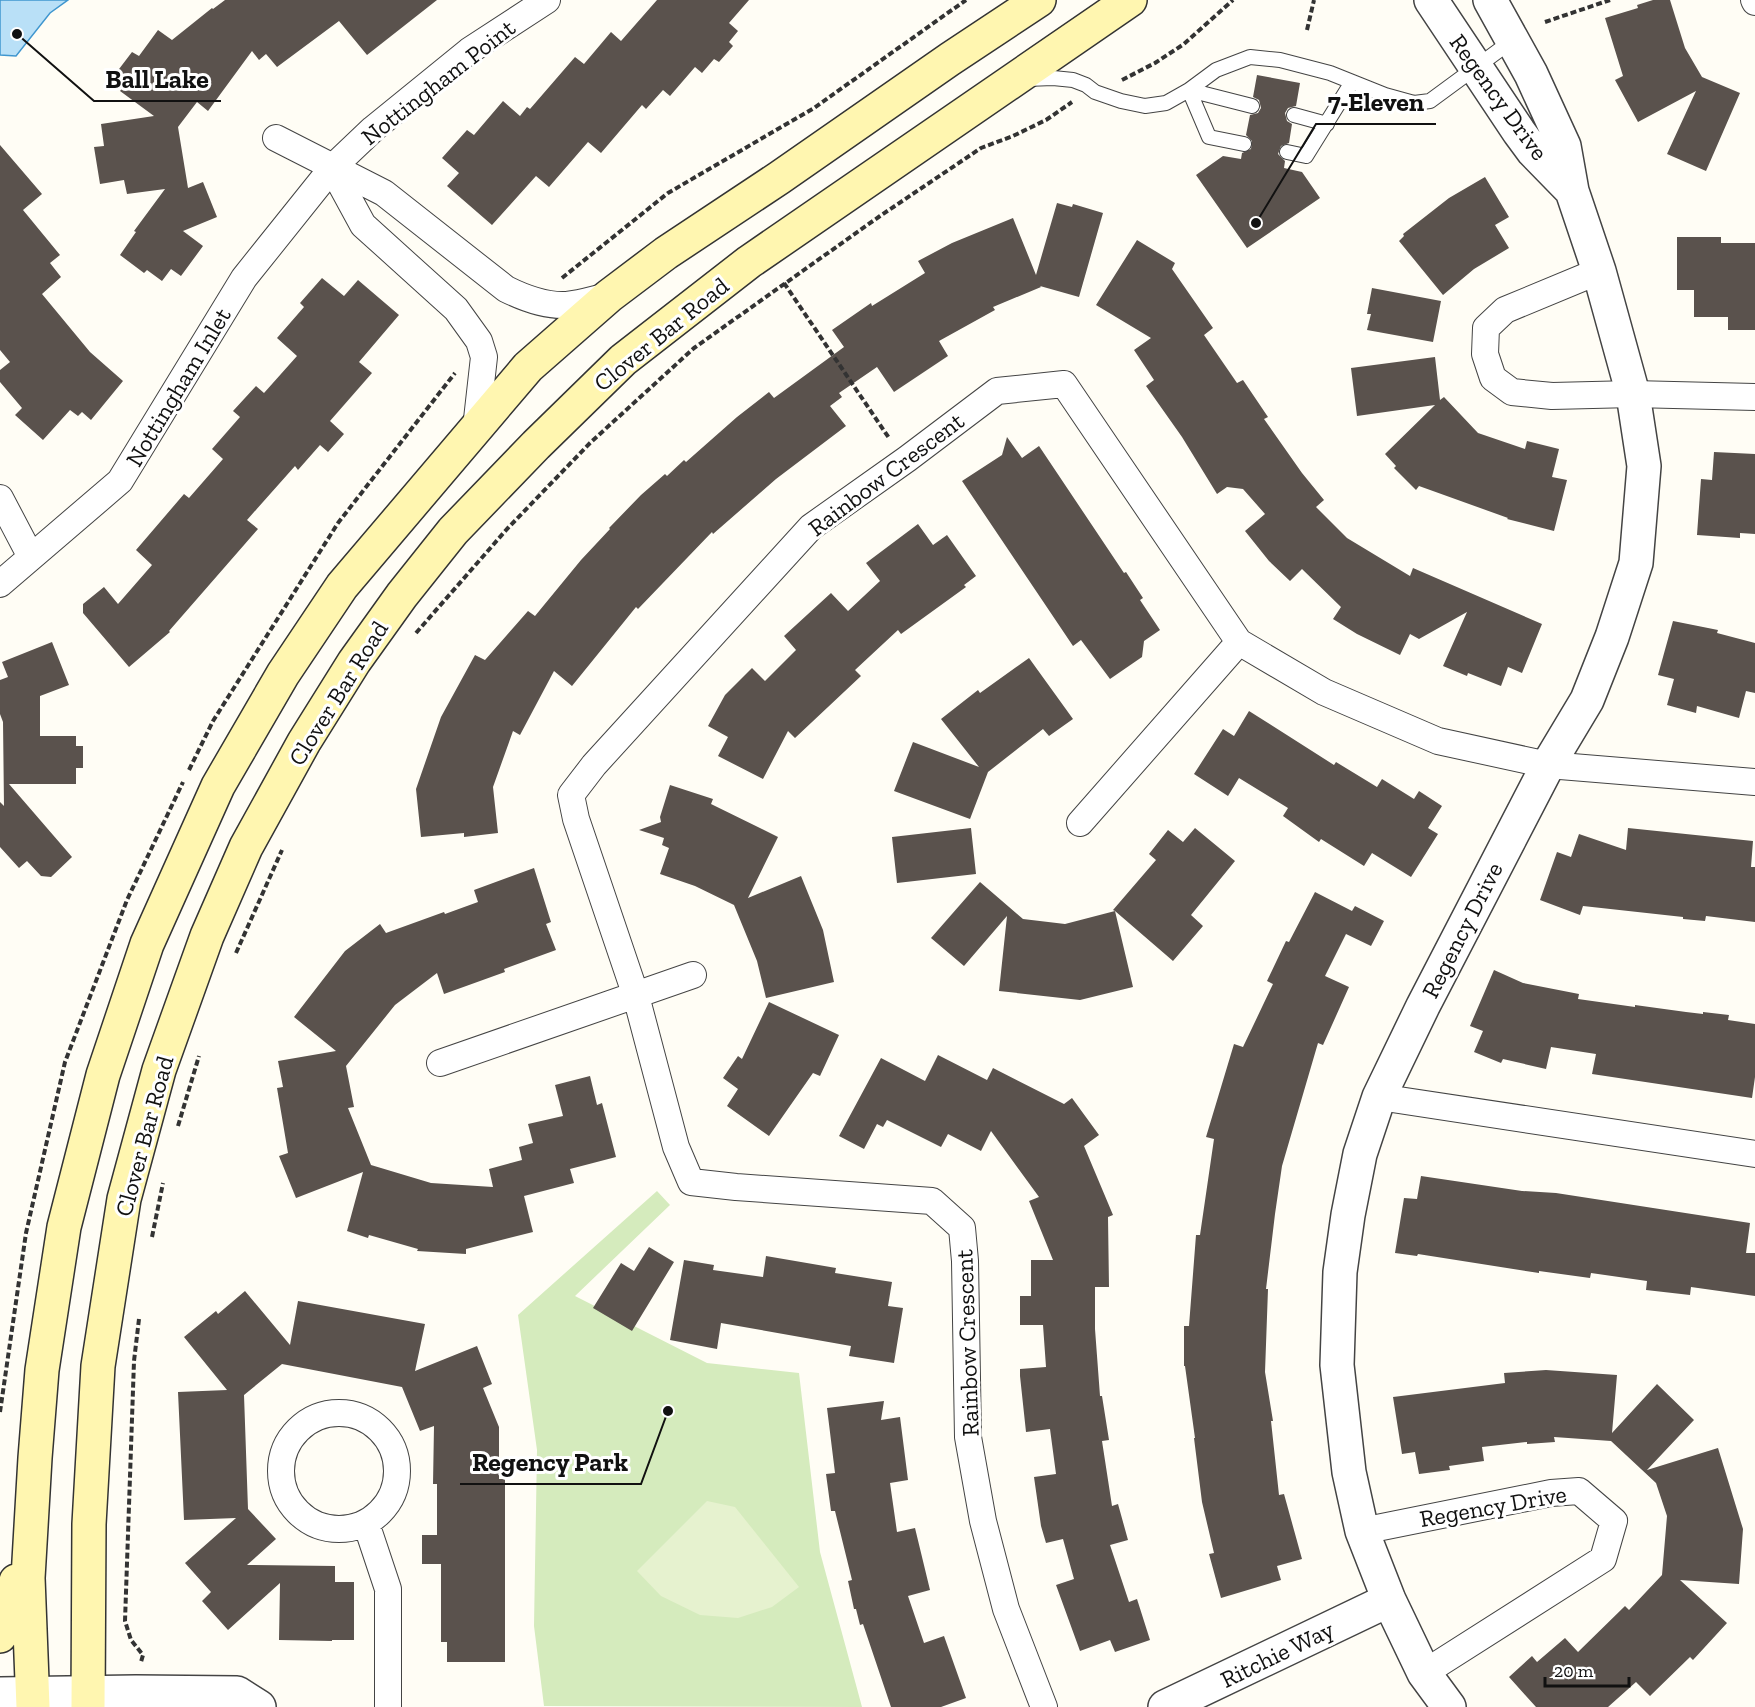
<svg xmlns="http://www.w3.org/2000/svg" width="1755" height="1707" viewBox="0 0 1755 1707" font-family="'Zilla Slab',serif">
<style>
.green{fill:#d5ebbd}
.pitch{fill:#e6f2cf}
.water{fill:#b9e0f7;stroke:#3f96cf;stroke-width:1.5}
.building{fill:#5a524d}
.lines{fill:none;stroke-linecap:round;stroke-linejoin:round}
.service-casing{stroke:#444;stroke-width:16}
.minor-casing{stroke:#444;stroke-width:28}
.tertiary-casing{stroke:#444;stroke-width:36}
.secondary-casing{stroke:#333;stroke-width:36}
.path{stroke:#333;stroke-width:4;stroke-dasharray:6 3;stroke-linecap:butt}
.service{stroke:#fff;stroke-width:14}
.minor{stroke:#fff;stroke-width:26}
.tertiary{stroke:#fff;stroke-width:33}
.secondary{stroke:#fff6b0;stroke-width:33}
.labels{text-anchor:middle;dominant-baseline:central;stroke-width:6;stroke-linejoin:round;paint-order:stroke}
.street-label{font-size:24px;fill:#111;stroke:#fff}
.leader{fill:none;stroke:#111;stroke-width:2}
.callout-dot{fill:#111;stroke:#fff;stroke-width:2}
.callout-label{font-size:26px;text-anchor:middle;font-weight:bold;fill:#111;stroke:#fff;stroke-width:6;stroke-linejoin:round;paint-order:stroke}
</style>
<rect width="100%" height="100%" fill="#fffdf5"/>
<path class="green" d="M657,1191L670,1205L575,1296L707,1363L799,1373L820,1552L862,1707L544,1706L534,1626L537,1450L518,1315Z"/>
<path class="pitch" d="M707,1501L735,1507L799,1587L772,1607L738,1618L700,1615L661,1596L637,1571Z"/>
<path class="water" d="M0,0H68L50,13L16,56L0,55Z"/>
<path class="building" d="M225,0H437L367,55L339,21L277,67L266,54L259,60L252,51L208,111L197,102L178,127L188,188L203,182L217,217L183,231L203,246L181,276L171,269L162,281L147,270L144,273L120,255L136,232L134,231L165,189L127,194L124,180L100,184L94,147L104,146L101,124L154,116L120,91L128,81L116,73L132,52L139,56L158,30L172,40L212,8L213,9Z
M657,0H749L729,23L738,31L729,42L733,46L719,62L714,59L702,73L695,67L670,96L663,90L646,109L642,105L601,153L588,142L549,187L536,176L492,225L447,186L459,173L442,158L467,130L474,135L503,101L520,116L527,107L530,109L575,57L584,64L611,32L621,41Z
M1653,0H1670L1685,48L1702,77L1740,93L1706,171L1667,154L1696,91L1638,122L1615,80L1623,76L1605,18L1638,8L1637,5Z
M1257,75L1300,83L1296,106L1288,108L1285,113L1287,121L1292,124L1289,143L1281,146L1278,154L1285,161L1284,168L1302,172L1320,198L1247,248L1196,175L1223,156L1241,159L1242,153L1251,149L1252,141L1246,135L1250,115L1258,113L1261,108L1259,100L1253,97Z
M0,145L42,194L23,210L60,255L50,263L61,277L42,294L90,352L123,381L91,420L82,412L78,416L70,410L43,440L15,415L22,408L0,382V370L10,362L0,350Z
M1485,177L1509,217L1495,225L1509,248L1474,269L1443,295L1399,241L1404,236L1403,234L1449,198Z
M1057,203L1072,207L1073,204L1103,213L1079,297L1040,286L1041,287L993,307L995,310L939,341L948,356L894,392L877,367L839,393L842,397L830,406L846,426L776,479L713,534L712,532L638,609L636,607L572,686L554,671L520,735L513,731L493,787L498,833L464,837V833L421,837L416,789L441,717L475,655L485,660L528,611L535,616L581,560L610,529L609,528L641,495L665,474L667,476L684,460L686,462L737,417L769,392L774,398L844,347L832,330L871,303L872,306L925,273L918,261L952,243L1013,218L1036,275Z
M1677,237H1721V243H1755V330H1728V317H1694V290H1677Z
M1137,240L1175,263L1172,269L1213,328L1204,335L1237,383L1243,380L1268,417L1264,419L1302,473L1324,500L1316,507L1347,538L1410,576L1413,568L1542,624L1522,673L1508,667L1501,686L1468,673L1467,676L1443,666L1467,612L1419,639L1410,634L1400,655L1357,634L1333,619L1341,607L1302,569L1290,581L1269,561L1245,531L1265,514L1243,489L1227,487L1217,494L1182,437L1146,386L1154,380L1134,350L1151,338L1096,305Z
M322,278L344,296L358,280L399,315L359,362L372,373L330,421L344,434L328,452L320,445L298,470L295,466L247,520L258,529L169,631L170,632L129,667L83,613V604L104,587L118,604L152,565L136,550L184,494L189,498L223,459L212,449L240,417L233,411L256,386L264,393L297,356L277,338L304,307L300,303Z
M1372,288L1441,301L1433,342L1367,330L1371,314H1367Z
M1435,357L1440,400L1444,397L1478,433L1525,449L1527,441L1559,449L1552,477L1567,480L1554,531L1507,519L1508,518L1419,486L1416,490L1394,468L1396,466L1385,454L1435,405L1357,416L1351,368Z
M1007,437L1022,458L1039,446L1124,573L1126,572L1143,598L1140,600L1160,630L1144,641L1142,657L1110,679L1081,640L1073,646L962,481L1002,455Z
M1714,452L1755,454V534L1740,533V538L1697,535L1701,479L1712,480Z
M918,524L933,545L947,535L976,576L964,585L966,587L901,634L898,630L855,670L861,676L795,738L788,731L763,779L718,756L728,737L708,726L725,695L752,668L765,681L796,650L784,636L831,593L848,611L880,581L866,563Z
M1673,621L1718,630L1717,633L1755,643V693L1746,691L1739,718L1697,706L1696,713L1667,705L1674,679L1658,675Z
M52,642L69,685L40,696V736H76V746H83V768H76V784H9L72,857L51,877L41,876L27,861L19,868L0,847V802L4,806L3,722L0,714V680L8,677L2,662Z
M1029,658L1073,719L1049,736L1043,729L988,772L970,819L894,791L913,742L979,767L941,719L978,690L980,693Z
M1249,711L1334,765L1336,762L1377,787L1382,779L1414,799L1419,791L1442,806L1428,828L1438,834L1411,877L1372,853L1364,866L1321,839L1319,842L1283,816L1288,808L1239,778L1228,796L1194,774L1223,729L1234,736Z
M670,785L713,799L711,804L778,837L748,898L801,876L823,930L834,982L766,998L757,961L734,905L695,886L660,874L669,848L662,845L664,838L639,830L661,822L660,817Z
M971,828L976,874L897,883L892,837Z
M1195,828L1235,861L1191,915L1203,926L1173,961L1115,911L1133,987L1080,1000L999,991L1007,916L964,966L931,938L980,882L1023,919L1065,924L1115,911L1113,910L1156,860L1149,854L1168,830L1183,842Z
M1628,828L1753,841L1751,867H1755V922L1706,916L1705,921L1683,919V917L1583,906L1580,915L1540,900L1557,852L1571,857L1579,834L1626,850Z
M534,868L551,922L546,924L556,950L504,969L505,972L444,994L437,973L395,1005L346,1066L354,1107L348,1108L371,1165L431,1183L493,1187L489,1169L522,1160L519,1147L533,1143L528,1124L563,1116L555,1085L590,1076L597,1105L602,1103L616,1157L570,1169L574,1183L524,1196L533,1232L466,1249V1254L417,1251L418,1249L369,1235L368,1238L347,1231L363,1172L296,1198L279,1156L288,1153L277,1088L283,1087L278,1061L336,1051L294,1017L345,951L380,924L386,933L444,912L445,914L478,902L474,890Z
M1315,892L1352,911L1355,906L1384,921L1371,946L1346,934L1325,976L1349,987L1323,1045L1318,1043L1282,1166L1275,1214L1266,1289H1268L1265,1372L1273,1421H1271L1279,1495L1284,1494L1302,1559L1277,1566L1281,1580L1221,1598L1209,1554L1214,1553L1202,1502L1194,1438H1195L1185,1366H1184V1326H1189L1196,1235H1200L1214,1139L1206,1137L1234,1044L1243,1047L1273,984L1267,981L1286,941L1289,942Z
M1494,970L1523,983L1579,994L1578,999L1635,1007V1005L1686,1012L1703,1014V1012L1729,1015L1728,1020L1755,1024V1077L1752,1098L1592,1074L1596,1054L1551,1047L1546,1069L1503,1059L1501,1063L1474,1052L1483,1031L1470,1026Z
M769,1002L839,1035L820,1076L813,1073L769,1136L727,1106L738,1089L723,1078L738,1056L742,1059Z
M938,1055L987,1080L993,1068L1064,1104L1072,1098L1099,1135L1084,1146L1113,1215L1108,1217L1109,1287H1095V1329L1100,1396H1102L1109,1440L1102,1441L1112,1506L1118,1504L1128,1540L1110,1545L1129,1602L1137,1599L1150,1640L1115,1652L1110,1640L1080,1651L1056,1585L1074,1579L1063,1539L1046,1543L1041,1526L1034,1477L1056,1474L1050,1429L1026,1432L1020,1376V1369L1046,1367L1043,1325H1020V1296H1031V1260H1053L1029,1201L1039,1197L991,1131L981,1151L948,1134L941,1147L887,1120L883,1127L877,1124L864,1149L839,1136L881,1058L925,1081Z
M1421,1176L1522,1191L1556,1193L1750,1223L1746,1253H1755V1296L1691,1287L1690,1295L1646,1290L1647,1281L1591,1273L1590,1278L1539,1271V1273L1418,1254L1417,1256L1395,1253L1404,1198L1417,1199Z
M649,1247L674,1262L632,1331L593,1308L621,1263L634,1271Z
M766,1256L836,1268L835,1273L892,1282L888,1306L903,1308L894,1363L849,1356L851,1346L721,1323L717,1349L670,1340L684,1260L714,1265L713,1270L763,1277Z
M245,1291L290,1345L298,1301L425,1324L415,1371L477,1346L492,1384L483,1388L499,1427V1479H505V1662H447V1642H441V1564H422V1535H437V1484H433L434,1426L420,1431L402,1387L282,1364L244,1395L248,1509L276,1539L247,1565L335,1566V1582H354V1640H332V1641L279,1640L280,1583L228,1630L202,1601L211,1592L185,1563L236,1518L184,1520L178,1392L227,1390L184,1337L216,1311L218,1314Z
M1546,1370L1617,1375L1612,1433L1657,1384L1694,1420L1647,1470L1718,1448L1743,1529L1739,1584L1680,1580L1727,1623L1693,1660L1690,1657L1650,1696L1636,1682L1608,1707H1536L1509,1677L1532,1656L1537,1662L1565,1638L1578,1652L1625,1606L1629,1610L1662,1575L1667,1516L1656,1483L1611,1441L1554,1437L1555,1442L1527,1444V1442L1482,1447L1484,1461L1449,1466L1450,1470L1419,1474L1415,1452L1402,1454L1393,1397L1505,1383L1504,1373Z
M884,1401L881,1420L900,1417L908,1480L890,1483L897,1532L915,1528L930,1590L908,1596L924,1643L944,1636L966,1698L941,1707H891L863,1624L860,1625L856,1609H854L848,1581L852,1580L835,1511H831L826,1474L835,1473L827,1408Z"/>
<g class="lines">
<g class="service-casing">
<path id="service" d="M1027,79L1053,78L1073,80L1086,85L1095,92L1121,101L1145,106L1166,103L1189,90L1216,70L1250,57L1280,60L1330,73L1385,95L1414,103L1430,101L1513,40
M1189,90L1209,137L1244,144
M1189,90L1252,106
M1294,115L1327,124
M1287,152L1306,156L1352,82"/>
</g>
<g class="minor-casing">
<path id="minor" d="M1754,0L1755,2
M276,138L384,193L506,289C524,298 546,306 566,305C580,304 595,299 608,296
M332,168L363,225L456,309L479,341L484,357L476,428
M1599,271L1505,310L1486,328L1485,354L1493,378L1512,392L1552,396L1633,394L1755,397
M0,498L31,557
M0,584L120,481L244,278L332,168L373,129L469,51L547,0
M1080,823L1239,642
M440,1063L693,975
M1379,1097L1755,1154
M281 1471a58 58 0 1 1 116 0a58 58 0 1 1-116 0Z
M366,1523L388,1589V1707
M1362,1531L1551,1493L1579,1491L1614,1521L1603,1559L1424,1673
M1044,1707L1006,1609L983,1521L968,1437L965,1261L962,1228L932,1201L736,1187L691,1182L676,1147L636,996L576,819L571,795L594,765L811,527L907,459L997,391L1064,384L1239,642L1324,692L1438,741L1548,765L1755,782"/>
</g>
<g class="tertiary-casing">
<path id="tertiary" d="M1431,0L1519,132L1533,151L1572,191
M0,1694L136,1692L237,1693L259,1707
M1165,1707L1389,1600
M1449,1707L1424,1673L1389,1600L1362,1531L1349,1472L1337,1365L1340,1272L1348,1215L1360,1154L1379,1097L1423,1006L1548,765L1587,700L1612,637L1636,563L1644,466L1633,394L1599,271L1572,191L1564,146L1531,74L1490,0"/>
</g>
<g class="secondary-casing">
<path id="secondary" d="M0,1636L7,1625L16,1581
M33,1707L28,1578L35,1458L42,1370L64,1227L103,1075L147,944L218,786L283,674L342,586L528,367L609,296L666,253L779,178L950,59L1039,0
M88,1707L89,1524L98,1366L124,1199L159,1070L207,936L246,847L304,742L354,662L402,595L453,531L536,445L623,360L749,262L1130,0"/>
</g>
<path class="path" d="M1545,22L1610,0
M1307,30L1314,0
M1122,80L1155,63L1184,44L1233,0
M562,278L668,193L814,108L966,0
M784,283L889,438
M416,633L507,529L590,443L694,348L880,216L981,148L1013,136L1046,120L1072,102
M189,770L213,721L338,523L455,373
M236,953L282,850
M178,1126L199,1056
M152,1237L163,1183
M139,1319L134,1361L125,1621L131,1640L143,1655L141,1662
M0,1412L26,1233L65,1062L127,900L183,782"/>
<use href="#service" class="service"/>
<use href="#minor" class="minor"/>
<use href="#tertiary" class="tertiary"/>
<use href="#secondary" class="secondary"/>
</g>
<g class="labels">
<g class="street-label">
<text transform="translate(438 82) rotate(-38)">Nottingham Point</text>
<text transform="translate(1499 97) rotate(54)">Regency Drive</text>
<text transform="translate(661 334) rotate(-39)">Clover Bar Road</text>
<text transform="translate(178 387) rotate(-59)">Nottingham Inlet</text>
<text transform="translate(886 474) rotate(-37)">Rainbow Crescent</text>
<text transform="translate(338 693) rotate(-58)">Clover Bar Road</text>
<text transform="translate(1462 930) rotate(-63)">Regency Drive</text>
<text transform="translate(144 1136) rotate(-75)">Clover Bar Road</text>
<text transform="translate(967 1343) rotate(-92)">Rainbow Crescent</text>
<text transform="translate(1493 1506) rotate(-10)">Regency Drive</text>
<text transform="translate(1277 1654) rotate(-26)">Ritchie Way</text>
</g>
</g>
<path class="leader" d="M17 34L94 101H221M1256 223L1316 124H1436M668 1411L641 1484H460"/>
<g class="callout-dot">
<circle cx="17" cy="34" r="6"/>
<circle cx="1256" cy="223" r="6"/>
<circle cx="668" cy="1411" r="6"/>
</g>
<g class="callout-label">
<text x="157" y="88">Ball Lake</text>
<text x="1376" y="111">7-Eleven</text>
<text x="550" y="1471">Regency Park</text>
</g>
<path d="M1545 1677v9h84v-9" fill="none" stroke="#111111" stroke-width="3"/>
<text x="1554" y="1677" font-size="18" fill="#111111" stroke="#ffffff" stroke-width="4.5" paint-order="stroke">20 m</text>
</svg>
